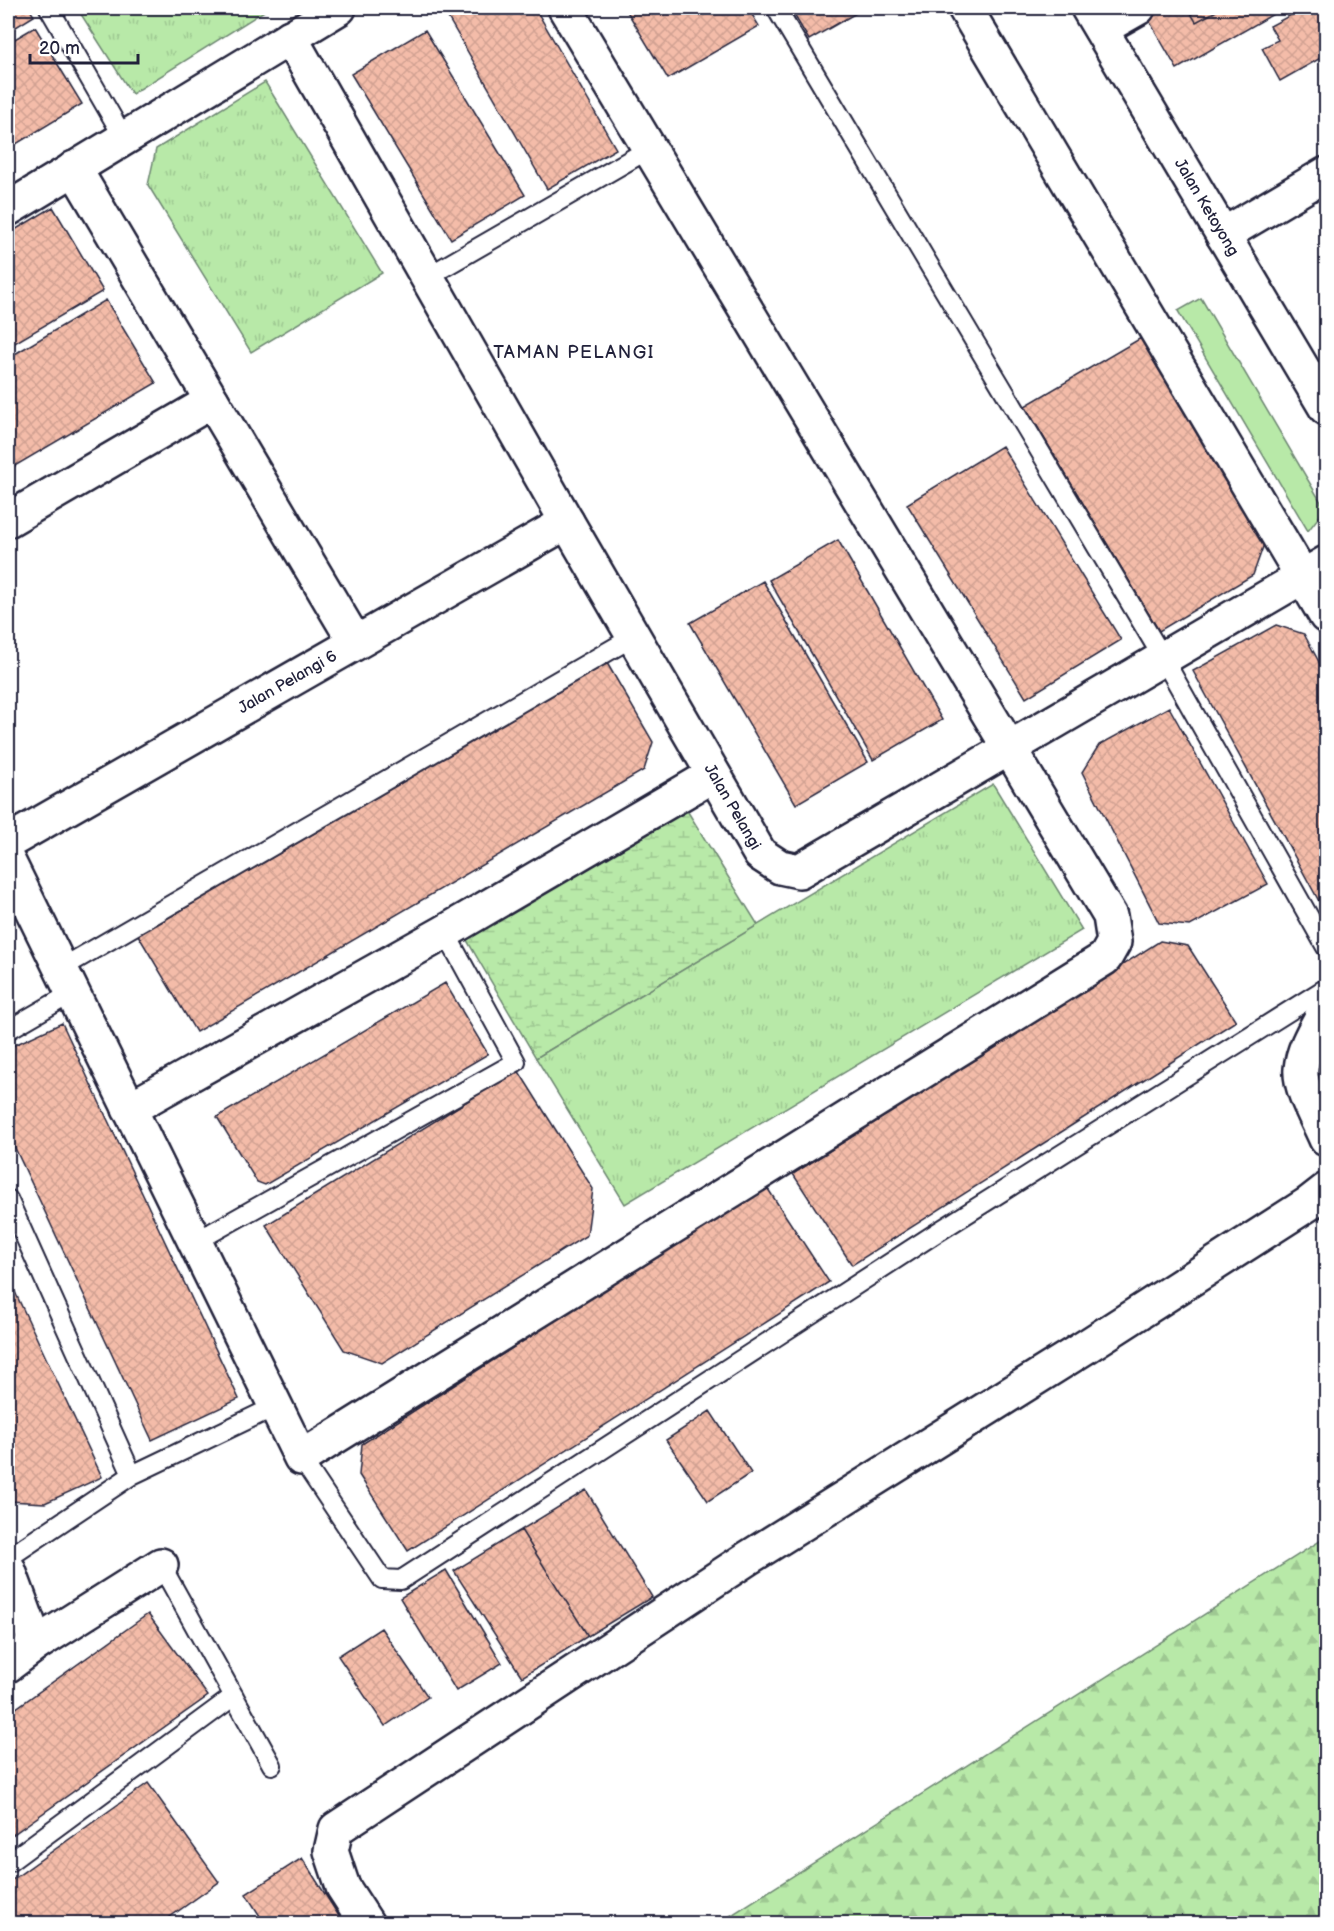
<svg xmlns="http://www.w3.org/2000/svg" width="1334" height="1931" viewBox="0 0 1334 1931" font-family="'Balsamiq Sans',sans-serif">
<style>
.grass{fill:#b8e9a8;stroke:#6d8672;stroke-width:1.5}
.forest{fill:url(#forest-firs);stroke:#6d8672;stroke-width:1.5}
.wetland{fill:url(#wetland-marsh);stroke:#6d8672;stroke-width:1.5}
.park{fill:url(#park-tufts);stroke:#6d8672;stroke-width:1.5}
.building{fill:url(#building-cross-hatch);stroke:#22223b;stroke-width:1.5}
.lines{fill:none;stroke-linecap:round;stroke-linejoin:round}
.lane-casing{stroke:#22223b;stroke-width:22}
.street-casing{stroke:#22223b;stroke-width:38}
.secondary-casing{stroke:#22223b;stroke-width:38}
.lane{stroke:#fff;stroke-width:18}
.street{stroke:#fff;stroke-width:33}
.secondary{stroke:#fff;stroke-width:33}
.labels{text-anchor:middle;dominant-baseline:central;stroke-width:5;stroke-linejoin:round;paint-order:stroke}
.street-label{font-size:16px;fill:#22223b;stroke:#fff}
.neighbourhood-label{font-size:18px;letter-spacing:1.5px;fill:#22223b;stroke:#fff}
</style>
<defs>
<pattern id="forest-firs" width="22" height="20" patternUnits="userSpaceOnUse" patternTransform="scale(1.5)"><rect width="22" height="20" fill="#b8e9a8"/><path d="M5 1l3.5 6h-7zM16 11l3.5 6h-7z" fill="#9ec892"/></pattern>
<pattern id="wetland-marsh" width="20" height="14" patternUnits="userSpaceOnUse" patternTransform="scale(1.5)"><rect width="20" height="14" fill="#b8e9a8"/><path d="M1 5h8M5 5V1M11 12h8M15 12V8" fill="none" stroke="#9ec892"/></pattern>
<pattern id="park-tufts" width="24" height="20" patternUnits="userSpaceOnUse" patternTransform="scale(1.5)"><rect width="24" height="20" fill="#b8e9a8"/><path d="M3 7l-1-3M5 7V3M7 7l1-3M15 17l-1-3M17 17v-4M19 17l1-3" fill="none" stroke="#9ec892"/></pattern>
<pattern id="building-cross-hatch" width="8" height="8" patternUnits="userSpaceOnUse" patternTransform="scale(1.5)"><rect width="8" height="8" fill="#f4bca9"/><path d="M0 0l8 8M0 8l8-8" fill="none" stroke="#d1a192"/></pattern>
</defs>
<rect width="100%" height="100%" fill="#fff"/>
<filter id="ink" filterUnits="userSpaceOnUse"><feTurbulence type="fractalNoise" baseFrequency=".0167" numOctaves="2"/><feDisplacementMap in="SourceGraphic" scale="12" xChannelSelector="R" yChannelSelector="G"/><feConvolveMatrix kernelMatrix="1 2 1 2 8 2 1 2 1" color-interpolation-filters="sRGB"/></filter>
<g filter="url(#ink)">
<path class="grass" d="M1201,298L1325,509L1308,531L1178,311Z"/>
<path class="forest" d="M1326,1537V1921L1322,1923H719Z"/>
<path class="wetland" d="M683,804L758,925L536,1058L465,937Z"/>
<path class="park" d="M77,8H269L132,94Z
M265,82L382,273L251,352L148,185L156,149Z
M993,784L1082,930L625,1204L536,1058Z"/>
<path class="building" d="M8,8H29L34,16L8,32Z
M457,8H535L616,149L547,189L446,14Z
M625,8H748L759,26L668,79Z
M790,8H865L809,40Z
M1146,8H1284L1177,69L1143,10Z
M1188,8H1222L1196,22Z
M1304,8H1326V55L1280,81L1262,48L1278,40L1270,26Z
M35,27L82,104L8,149V43Z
M425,30L525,195L451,239L351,74Z
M53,207L103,291L8,347V234Z
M106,300L156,383L8,470V358Z
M1141,338L1264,544L1253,575L1159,631L1025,406Z
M1002,446L1121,640L1026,698L907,504Z
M838,540L942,720L873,760L769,580Z
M763,581L868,762L796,804L690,623Z
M1276,625L1304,634L1326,675V914L1193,671Z
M607,663L653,742L644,770L196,1032L138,935Z
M1169,707L1268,884L1190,926L1159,923L1082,772L1099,745Z
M1160,941L1188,946L1236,1021L852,1265L793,1174Z
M445,983L488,1054L265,1185L257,1182L217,1117Z
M62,1023L239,1399L152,1440L8,1133V1048Z
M518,1070L593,1189L587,1235L382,1363L344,1350L266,1225Z
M766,1186L829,1282L408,1551L359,1475L362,1444Z
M8,1277L102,1477L45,1503L9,1501L8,1498Z
M710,1411L751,1473L708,1501L666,1440Z
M586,1490L652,1597L588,1636L521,1530Z
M521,1530L588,1636L522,1677L454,1571Z
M446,1570L502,1663L456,1691L400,1598Z
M148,1614L208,1696L8,1838V1714Z
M381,1628L428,1697L385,1726L338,1656Z
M148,1783L219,1882L160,1924H8V1883Z
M302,1858L344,1924H265L246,1894Z"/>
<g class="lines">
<g class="lane-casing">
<path id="lane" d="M49,8L124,138
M776,8L1163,658L1326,947
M427,277L649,149
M60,969L633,637
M8,1030L72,993
M8,1199L132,1475
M195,1242L516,1062L445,932
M301,1458L382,1579L401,1580L933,1235L1326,988
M8,1558L132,1475L276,1406
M161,1565L272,1765
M8,1863L234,1696"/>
</g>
<g class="street-casing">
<g id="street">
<path d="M965,8L1326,616"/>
<path d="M1101,29L1138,8"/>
<path id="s1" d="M290,37L567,522L760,854L780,867L799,871L1326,563"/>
<path d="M74,168L355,642"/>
<path d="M8,209L339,8"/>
<path d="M1223,235L1326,174"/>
<path d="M8,520L212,401"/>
<path id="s2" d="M8,842L567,522"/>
<path d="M8,861L301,1458L1105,958L1114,942L1110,916L565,8"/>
<path d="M1326,1009C1316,1028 1303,1048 1301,1069C1299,1088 1319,1122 1326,1139"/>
<path d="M129,1109L445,932L713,775"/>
<path d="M8,1568L36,1644"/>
<path d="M8,1665L36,1644L161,1565"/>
<path d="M367,1924L343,1887L331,1851L336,1829L748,1558L1087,1346L1308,1204L1326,1190"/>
</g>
</g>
<g class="secondary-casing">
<g id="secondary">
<path id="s3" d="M1088,8L1326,408"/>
</g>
</g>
<use href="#lane" class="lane"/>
<use href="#street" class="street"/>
<use href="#secondary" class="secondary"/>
</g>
</g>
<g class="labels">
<g class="street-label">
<text stroke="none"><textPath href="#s3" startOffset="232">Jalan Ketoyong</textPath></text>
<text stroke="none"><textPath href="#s2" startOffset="322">Jalan Pelangi 6</textPath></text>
<text stroke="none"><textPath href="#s1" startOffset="888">Jalan Pelangi</textPath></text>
</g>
<g class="neighbourhood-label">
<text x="574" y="352">TAMAN PELANGI</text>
</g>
</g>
<rect width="1334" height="1931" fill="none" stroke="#fff" stroke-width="30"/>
<rect x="15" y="15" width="1304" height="1901" fill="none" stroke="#22223b" stroke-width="2" filter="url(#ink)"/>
<path d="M30 54v9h108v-9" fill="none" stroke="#22223b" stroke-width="3"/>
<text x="39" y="54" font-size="18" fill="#22223b" stroke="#ffffff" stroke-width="4.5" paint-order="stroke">20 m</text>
</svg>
